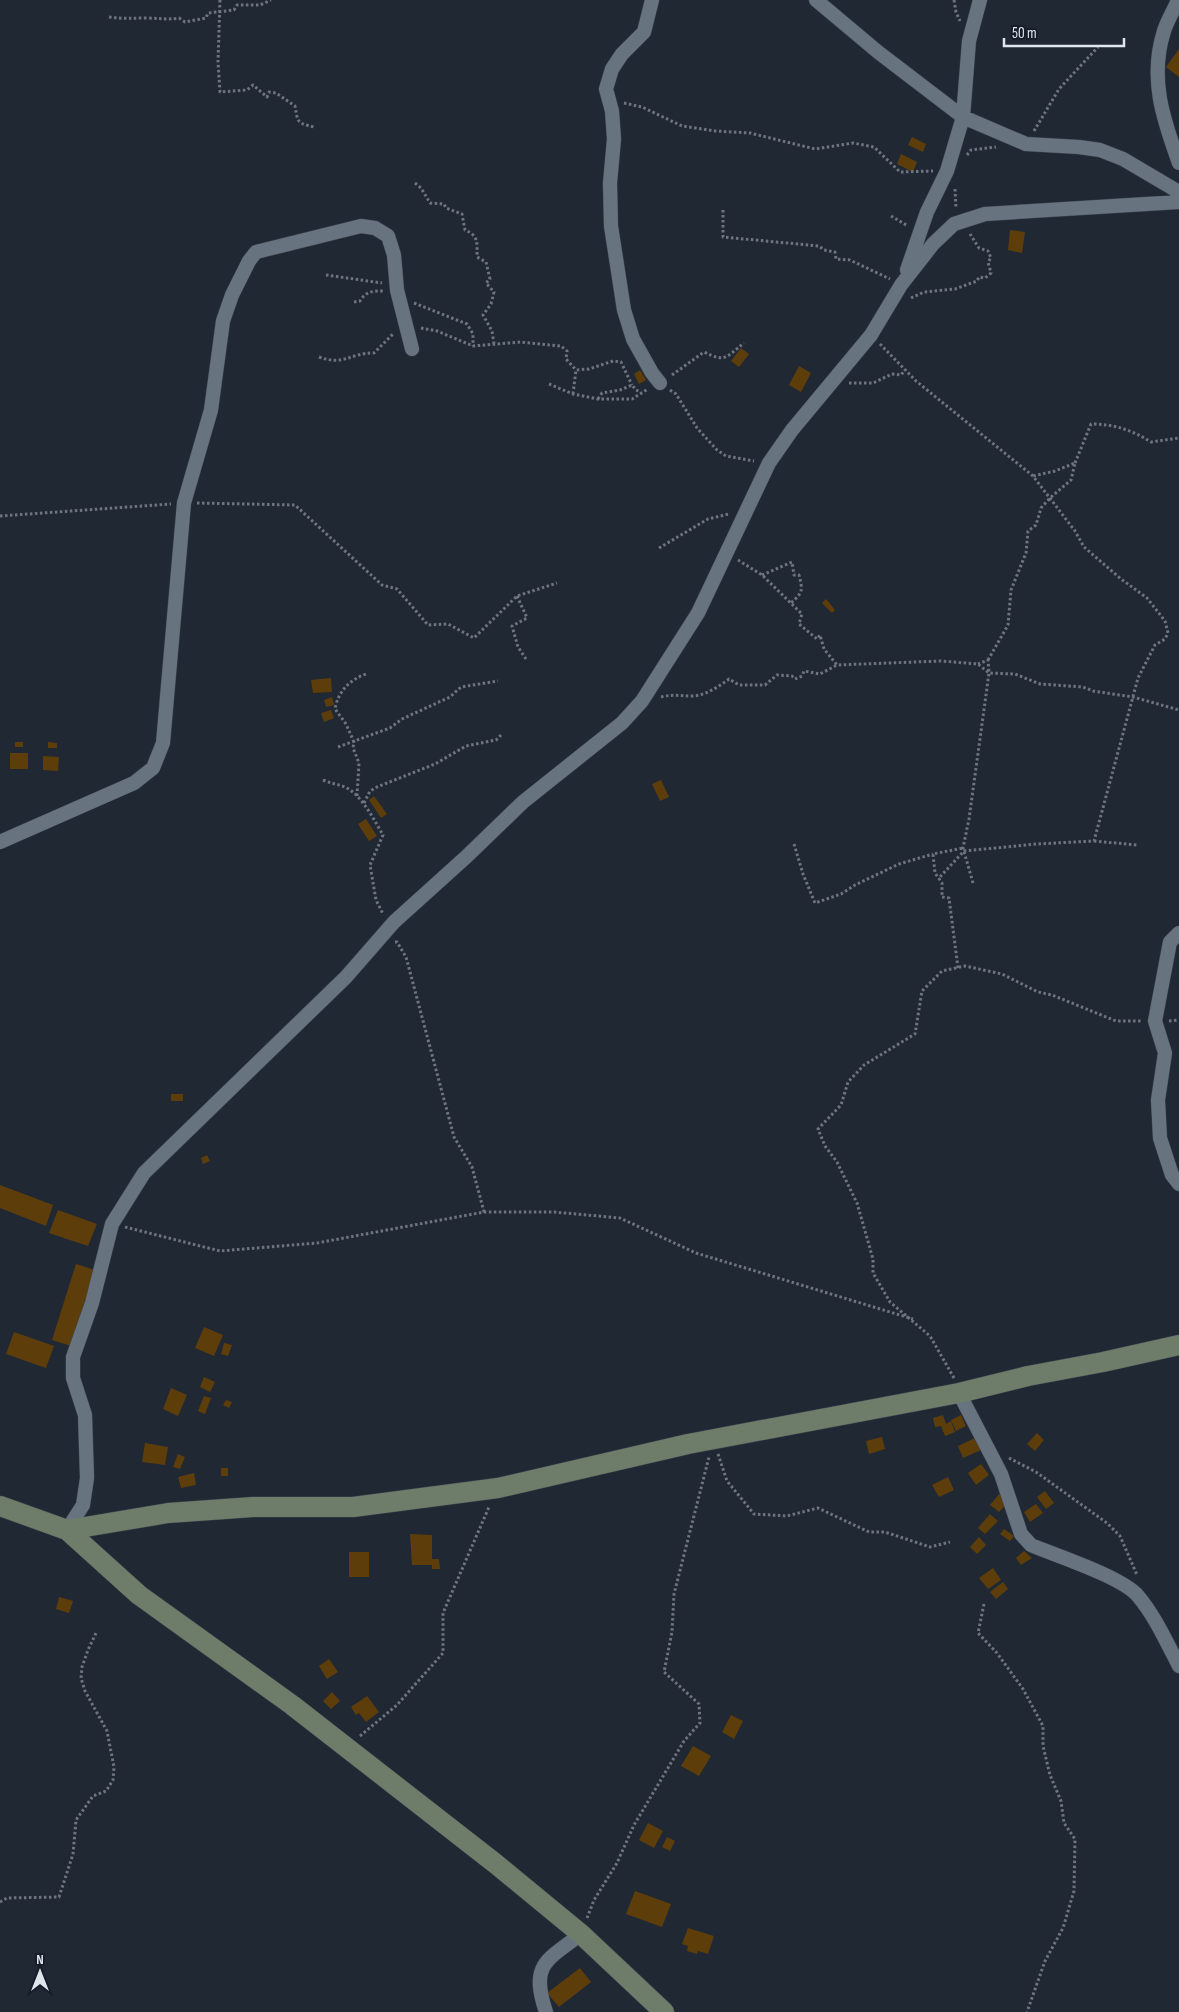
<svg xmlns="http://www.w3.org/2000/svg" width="1179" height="2012" viewBox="0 0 1179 2012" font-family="'Sofia Sans Condensed',sans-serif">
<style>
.building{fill:#5d3e0a}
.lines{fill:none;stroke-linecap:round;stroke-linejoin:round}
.street-casing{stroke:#3d444e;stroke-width:15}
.secondary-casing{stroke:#3d444e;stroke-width:21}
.path{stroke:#6e7580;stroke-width:3;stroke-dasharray:2.5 2.5;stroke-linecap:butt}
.street{stroke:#687380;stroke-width:14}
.secondary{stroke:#6d7d6a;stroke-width:20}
</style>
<rect width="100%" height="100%" fill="#202834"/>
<path class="building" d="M1179,49V77L1166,67Z
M912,137L926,144L923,152L908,145Z
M901,154L917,162L913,172L897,164Z
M1010,230L1025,232L1022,253L1008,250Z
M741,348L749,354L739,367L731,361Z
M799,366L811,373L801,392L789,385Z
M640,370L646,380L639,384L634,374Z
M826,599L835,610L832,613L822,603Z
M331,678L332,692L313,693L311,680Z
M332,697L334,705L326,707L324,700Z
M331,710L334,718L324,722L321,713Z
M15,742H23V747H15Z
M48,742L57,743V748H48Z
M10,753H28V769H10Z
M43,756L59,757L58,771L43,770Z
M661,780L669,797L660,801L652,784Z
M374,796L387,814L381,818L369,800Z
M366,819L377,836L369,841L358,824Z
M171,1094H183V1101H171Z
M207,1155L210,1161L203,1164L201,1158Z
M0,1185L53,1205L46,1226L0,1208Z
M58,1210L97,1224L88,1246L49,1233Z
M76,1264L95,1270L71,1346L52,1340Z
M204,1327L223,1335L214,1356L195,1348Z
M14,1332L54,1346L46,1368L6,1354Z
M224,1343L232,1345L228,1356L221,1354Z
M204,1377L215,1382L210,1392L200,1387Z
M171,1388L187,1395L178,1416L163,1409Z
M204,1396L211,1398L205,1414L198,1411Z
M226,1400L232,1402L229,1408L223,1405Z
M943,1415L946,1424L951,1421L955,1432L945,1436L941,1426L935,1427L933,1418Z
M961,1415L966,1426L956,1431L951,1420Z
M1037,1433L1044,1440L1035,1451L1027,1444Z
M882,1437L885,1449L869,1454L866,1441Z
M975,1438L981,1450L963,1458L958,1446Z
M145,1443L168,1447L165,1465L142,1462Z
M178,1454L185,1457L180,1469L173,1467Z
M981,1464L989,1475L976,1485L968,1473Z
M221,1468H228V1476H221Z
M194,1473L196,1485L181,1488L178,1477Z
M948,1477L954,1490L939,1497L932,1485Z
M1045,1491L1054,1503L1046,1509L1037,1497Z
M1000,1493L1009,1501L999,1512L990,1505Z
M1036,1504L1043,1513L1030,1522L1024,1512Z
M990,1514L998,1521L985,1534L978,1528Z
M1004,1529L1014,1536L1010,1541L1000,1534Z
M410,1534L432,1535V1559H439L440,1569H432V1565H412Z
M979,1537L986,1545L977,1554L970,1547Z
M1024,1551L1032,1558L1021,1565L1016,1558Z
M349,1552H369V1577H349Z
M993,1568L1001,1580L988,1589L979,1578Z
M1003,1582L1008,1589L996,1599L990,1592Z
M59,1597L73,1601L69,1613L56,1609Z
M329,1659L338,1672L327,1679L319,1666Z
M332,1692L340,1701L331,1709L323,1701Z
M367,1696L379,1712L366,1722L359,1713L356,1715L351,1707Z
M731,1715L743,1721L734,1739L722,1732Z
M693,1746L711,1756L699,1776L681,1766Z
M648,1823L663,1831L654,1848L639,1840Z
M667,1837L675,1841L670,1851L662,1847Z
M635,1891L671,1904L662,1927L626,1914Z
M688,1928L714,1936L708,1954L698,1951L697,1954L687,1951L688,1946L682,1944Z
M580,1968L591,1982L559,2007L547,1993Z"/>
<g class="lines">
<g class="street-casing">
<path id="street" d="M652,0L644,32L622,54L612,69L606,89L612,111L614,139L610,183L611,226L624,310L633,339L652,373L660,383
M816,0L878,52L963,117L947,171L927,212L907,270
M980,0L969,41L963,117L1026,144L1079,147L1100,150L1123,159L1179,192
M1178,0C1174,10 1167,21 1164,31C1149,78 1163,119 1179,163
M0,842L134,783L153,768L163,743L184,503L211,410L223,321L232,295L249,261L256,252L361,226L375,228L388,236L394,255L397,290L412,349
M1179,933L1170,942L1155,1021L1165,1053L1158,1100L1160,1138L1172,1175L1179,1184
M959,1393L1001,1474L1021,1534L1031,1545C1057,1556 1122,1577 1138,1596C1155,1616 1167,1643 1179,1666
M67,1530L83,1505L87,1478L85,1415L73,1378V1357L92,1303L112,1224L144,1173L346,977L394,922L466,857L523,802L622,723L642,701L698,613L769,463L792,430L871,335L901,285L933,244L954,224L985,214L1179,202
M546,2012C530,1964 546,1961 581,1934"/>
</g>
<g class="secondary-casing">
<path id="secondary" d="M0,1506L67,1530L139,1595L292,1705L496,1864L581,1934L664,2012
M67,1530L168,1513L253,1507H353L498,1488L688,1444L959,1393L1028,1376L1103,1362L1179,1345"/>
</g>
<path class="path" d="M220,0L218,62L220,92L247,90L253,85L267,97L269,92L276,93L295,106C298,123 297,123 314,127
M954,0L956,12L960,21
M109,17C122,19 133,18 146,18C158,18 167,20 179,18L185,22L206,18L208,13L234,10L237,5H260L271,0
M624,103L642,107L682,126L715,131L750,133L815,149L853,143L874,147L900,172L933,171
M1034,131L1059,89L1098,47
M967,155L971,150L996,147
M415,183L421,188L430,203L444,204L446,208L462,214L465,230C479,236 477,243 477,257L486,262L490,279L486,283L494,292L491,304L483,315L492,331L494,344
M955,189L956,208
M723,210V237L819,246L824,250L835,252L836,259L850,260L890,279
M891,216L908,226
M326,275L382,283
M911,298L924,292L955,289L977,281L979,277L985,278L991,273L988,262L991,258L988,251L979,248L970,234
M354,302L360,301C366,291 373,291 384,291
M414,303L467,324L473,334V346
M421,328L437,331L473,346L521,342L561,346L567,351L566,359L576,370
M880,344L916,381L1033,476L1075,531L1084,547L1121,579L1147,598L1165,621L1168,633L1165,639L1155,645L1138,678L1094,841L1037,844L964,851L939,878
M319,357C344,366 350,353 374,353L393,334
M672,375L704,352C726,363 726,357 744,343
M849,383H873L892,374L901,375L905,370
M549,384L573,394L598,399H632L648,389
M670,390L676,394L697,428L717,450L726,456L754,461
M573,394L576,370L589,369L613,361L621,362L632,385
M598,399L602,393L620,390L632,385L636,390L641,392
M1075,463L1091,424C1114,424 1132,430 1151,442L1179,438
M197,503L295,505L382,585L397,589L428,625L448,624L474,638L517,596L557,583
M0,516L171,504
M659,548L708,519L729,514
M738,560L762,575L802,614L799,624L817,639L820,635L824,649L837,665L941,661L978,664L989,673L1015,674L1040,684L1083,687L1093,691L1133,697L1179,710
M762,575L792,562L794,575H799C803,591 803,592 791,603
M517,596L527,618L512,626L518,647L526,659
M988,660L1008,625L1011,590L1026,553L1028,531L1036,525L1041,508L1050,498L1071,480L1075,463L1055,471L1033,476
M661,697C672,694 681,696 693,696C706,695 718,687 729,679L739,685H765L777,675L792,676L795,679L802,676L804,671L820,674L837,665
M338,747L390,728L402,719L450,697L461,687L498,681
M323,780C330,783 336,784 342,786C360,791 374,820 383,835L370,865L376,900L383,914
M357,796L359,763L353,748L354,742L346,724L335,709C338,692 349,680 366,674
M364,803L370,791L377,787L435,764L466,746L496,740L501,735
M1094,841L1137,845
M794,844L803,874L815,903L841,894L855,885L899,864L933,854
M973,883L963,848L969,819L989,673L988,660L978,664
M395,942H397L406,957L454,1137L472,1167L484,1212
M958,968L949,898L942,897V883L935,873L933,854L963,848
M1169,1021L1179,1020
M125,1227L220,1251L317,1243L484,1212H554L620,1218L696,1253L913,1319
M954,1378L930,1336L890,1302L873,1273V1259L857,1203L837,1162L825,1146L818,1129L841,1105L848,1082L864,1065L915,1034L922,991L942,971L965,966L1002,974L1038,992L1052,995L1116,1021H1142
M718,1454L727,1481L754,1514L787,1516L818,1508L869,1532H885L930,1547L950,1542
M1009,1458L1036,1472L1107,1523L1120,1536L1137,1575
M984,1604L978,1633L997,1653L1023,1689L1043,1726V1746L1050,1775L1061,1801L1064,1823L1075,1839L1074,1891L1063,1928L1045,1961L1027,2012
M360,1736L397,1705L443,1653V1613L489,1507
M0,1902L7,1898L59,1897L73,1854L76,1820L93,1796L106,1791L113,1780L114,1767L107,1731L85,1691L81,1678L82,1667L88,1650L96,1633
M587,1918L594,1900L617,1863L634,1825L684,1741L700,1723L699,1704L664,1672L672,1632L674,1594L709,1457"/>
<use href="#street" class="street"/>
<use href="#secondary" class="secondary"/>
</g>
<g transform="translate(40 1972)" stroke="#161e2a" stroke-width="4" paint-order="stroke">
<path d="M0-4L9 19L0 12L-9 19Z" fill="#e0e6ee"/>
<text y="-8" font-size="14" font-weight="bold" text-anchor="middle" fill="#e0e6ee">N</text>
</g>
<path d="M1004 38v8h120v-8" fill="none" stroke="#e0e6ee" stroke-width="2.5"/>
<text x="1012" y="38" font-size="15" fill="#e0e6ee" stroke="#161e2a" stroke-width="4" paint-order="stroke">50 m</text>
</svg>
